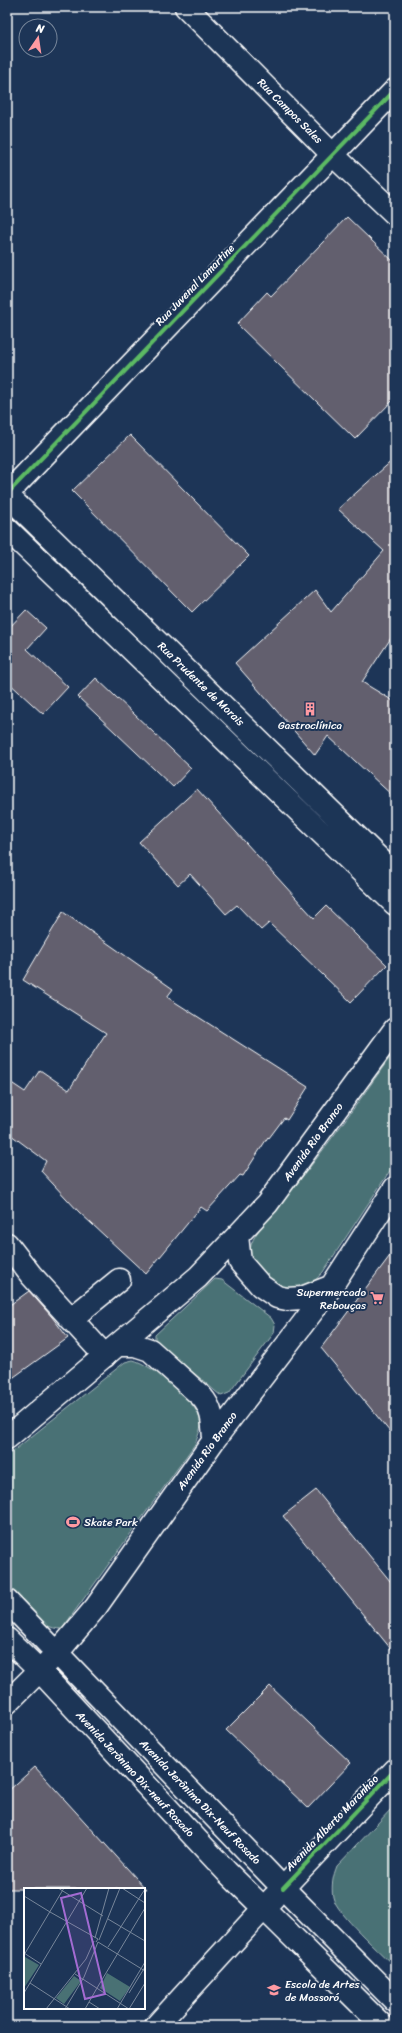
<svg xmlns="http://www.w3.org/2000/svg" width="402" height="2033" viewBox="0 0 402 2033" font-family="Sriracha,sans-serif">
<style>
.green{fill:#497174;stroke:#a4b8ba}
.building{fill:#625f6e;stroke:#fff}
.lines{fill:none;stroke-linecap:round;stroke-linejoin:round}
.minor-casing{stroke:#fff;stroke-width:25}
.major-casing{stroke:#fff;stroke-width:25}
.minor{stroke:#1d3557;stroke-width:22}
.major{stroke:#1d3557;stroke-width:22}
.cycleway-casing{stroke:#1d3557;stroke-width:6}
.cycleway{stroke:#5cba63;stroke-width:4}
.labels{text-anchor:middle;dominant-baseline:central;stroke-width:4;stroke-linejoin:round;paint-order:stroke}
.street-label{font-size:11px;fill:#fff;stroke:#1d3557}
.poi-label{font-size:11px;fill:#fff;stroke:#1d3557;text-anchor:start}
.inset-road{fill:none;stroke:#77869a;stroke-width:1}
.view{fill:#a36bd2;fill-opacity:0.15;stroke:#a36bd2;stroke-width:2}
.inset-edge{fill:none;stroke:#fff;stroke-width:2}
</style>
<rect width="100%" height="100%" fill="#1d3557"/>
<filter id="ink" filterUnits="userSpaceOnUse"><feTurbulence type="fractalNoise" baseFrequency=".025" numOctaves="2"/><feDisplacementMap in="SourceGraphic" scale="8" xChannelSelector="R" yChannelSelector="G"/><feConvolveMatrix kernelMatrix="1 2 1 2 8 2 1 2 1" color-interpolation-filters="sRGB"/></filter>
<g filter="url(#ink)">
<path class="green" d="M395,1050V1163L323,1272L309,1287L292,1292C276,1284 251,1273 250,1252C250,1235 270,1218 279,1206C320,1156 358,1103 395,1050Z
M215,1279L222,1280L271,1318L275,1325L274,1333L229,1393L221,1396L155,1340V1335Z
M133,1360C151,1364 200,1403 201,1423C201,1430 197,1438 195,1444L62,1629C38,1629 22,1603 7,1587V1456L125,1362Z
M395,1805V1967C381,1953 336,1913 333,1897C331,1886 333,1876 337,1866Z"/>
<path class="building" d="M347,217L395,263V398L355,439L237,324L267,292L271,296Z
M130,435L249,556L192,612L72,491Z
M395,458V632L362,682L395,702V798L328,736L315,755L235,663L315,590L331,612L384,551L338,509Z
M26,610L46,628L27,649L68,687L43,714L7,681V630Z
M96,678L191,768L173,787L78,697Z
M197,789L314,918L326,906L387,965L351,1002L269,923L261,930L237,905L226,914L190,874L178,885L139,842Z
M63,912L173,989L167,997L308,1087L287,1120L284,1118L269,1138L268,1137L243,1176L240,1175L207,1211L201,1207L146,1274L79,1212L41,1171L46,1161L7,1132V1080L25,1092L40,1070L69,1090L106,1033L23,980Z
M395,1249V1438L321,1348Z
M29,1291L52,1317L68,1338L7,1382V1307Z
M316,1490L395,1587V1654L283,1516Z
M270,1686L351,1763L308,1808L226,1730Z
M35,1767L146,1889H7V1792Z"/>
<g class="lines">
<g class="minor-casing">
<path id="minor" d="M186,7L333,155L395,214
M7,494L395,90
M7,1244L31,1275L105,1356
M71,1319L119,1280
M283,1888L395,1770"/>
</g>
<g class="major-casing">
<path id="major" d="M7,495L395,874
M7,529L395,904
M237,1236L240,1262L261,1286L277,1297L287,1299L302,1298L330,1287
M118,1345H135L150,1350L201,1396C213,1409 213,1423 214,1440
M7,1438L198,1277L237,1236L267,1204L395,1029
M7,1601L283,1888L395,2001
M7,1639L40,1671L227,1872L383,2026
M7,1703L58,1652L96,1607L214,1440L331,1287L395,1188
M156,2026L274,1897"/>
</g>
<use href="#minor" class="minor"/>
<use href="#major" class="major"/>
<g class="cycleway-casing">
<path id="cycleway" d="M7,494L395,90
M283,1888L395,1770"/>
</g>
<use href="#cycleway" class="cycleway"/>
</g>
</g>
<defs>
<g id="building-bare" transform="scale(1.08)"><path d="M-4-6H4V6H1V3H-1V6H-4ZM-2.5-4.3h1.7v1.8h-1.7ZM.8-4.3h1.7v1.8H.8ZM-2.5-1h1.7V.8h-1.7ZM.8-1h1.7V.8H.8Z" fill="#ff9aa2" stroke="#1d3557" stroke-width="2.5" paint-order="stroke"/></g>
<g id="supermarket-bare" transform="scale(1.08)"><path d="M-6-5.5h2.5l.6 2H6L4.5 2H-2.5L-4.4-4H-6ZM-1.5 3.2a1.3 1.3 0 1 0 .1 0ZM3 3.2a1.3 1.3 0 1 0 .1 0Z" fill="#ff9aa2" stroke="#1d3557" stroke-width="2.5" paint-order="stroke"/></g>
<g id="stadium-bare" transform="scale(1.08)"><path d="M0-5a6.5 5 0 1 0 0 10a6.5 5 0 1 0 0-10ZM-3.5-1.8h7v3.6h-7Z" fill="#ff9aa2" stroke="#1d3557" stroke-width="2.5" paint-order="stroke"/></g>
<g id="school-bare" transform="scale(1.08)"><path d="M0-5L7-2L0 1L-7-2ZM-4 1L0 2.5L4 1V4Q0 6-4 4Z" fill="#ff9aa2" stroke="#1d3557" stroke-width="2.5" paint-order="stroke"/></g>
</defs>
<g fill-rule="evenodd">
<use href="#building-bare" x="310" y="709"/>
<use href="#supermarket-bare" x="377" y="1298"/>
<use href="#stadium-bare" x="73" y="1522"/>
<use href="#school-bare" x="274" y="1990"/>
</g>
<g class="labels">
<g class="street-label">
<text transform="translate(290 111) rotate(45)">Rua Campos Sales</text>
<text transform="translate(195 285) rotate(-46)">Rua Juvenal Lamartine</text>
<text transform="translate(201 684) rotate(44)">Rua Prudente de Morais</text>
<text transform="translate(313 1142) rotate(-54)">Avenida Rio Branco</text>
<text transform="translate(207 1451) rotate(-54)">Avenida Rio Branco</text>
<text transform="translate(135 1774) rotate(47)">Avenida Jerônimo Dix-neuf Rosado</text>
<text transform="translate(200 1802) rotate(46)">Avenida Jerônimo Dix-Neuf Rosado</text>
<text transform="translate(332 1823) rotate(-46)">Avenida Alberto Maranhão</text>
</g>
<g class="poi-label">
<text x="310" y="725" text-anchor="middle">Gastroclínica</text>
<text x="366" y="1292" text-anchor="end">Supermercado<tspan x="366" dy="13">Rebouças</tspan></text>
<text x="84" y="1522">Skate Park</text>
<text x="285" y="1984">Escola de Artes<tspan x="285" dy="13">de Mossoró</tspan></text>
</g>
</g>
<g transform="translate(24 1888)">
<rect width="121" height="121" fill="#1d3557"/>
<path d="M1,69L15,77L0,100V70ZM83,85L106,99L96,113L76,100ZM50,88L57,93L40,116L32,110Z" fill="#497174"/>
<path class="inset-road" d="M34,0L79,28M98,0L121,15M0,8L26,24M26,24L74,51L72,54M84,31L121,53M71,50L85,0M75,52L96,0M74,54L121,83M84,59L121,1M0,65L17,76M0,67L40,0M51,86L105,121M6,95L46,121M73,100L121,20M0,105L63,0M105,105L121,79M65,114L76,121M22,121L62,71L70,53M41,121L60,89L74,54M61,121L73,100M93,121L121,74M105,121L121,95"/>
<path class="view" d="M57,5L81,106L61,111L37,10Z"/>
<rect width="121" height="121" class="inset-edge"/>
</g>
<rect width="402" height="2033" fill="none" stroke="#1d3557" stroke-width="24"/>
<rect x="12" y="12" width="378" height="2009" fill="none" stroke="#fff" stroke-width="1.5" filter="url(#ink)"/>
<g transform="translate(38 38) rotate(13)"><circle r="19" fill="#1d3557" stroke="#77869a"/>
<path d="M0-3L7 15L0 10L-7 15Z" fill="#ff9aa2"/>
<text y="-6" font-size="11" font-weight="bold" text-anchor="middle" fill="#ffffff">N</text>
</g>
</svg>
